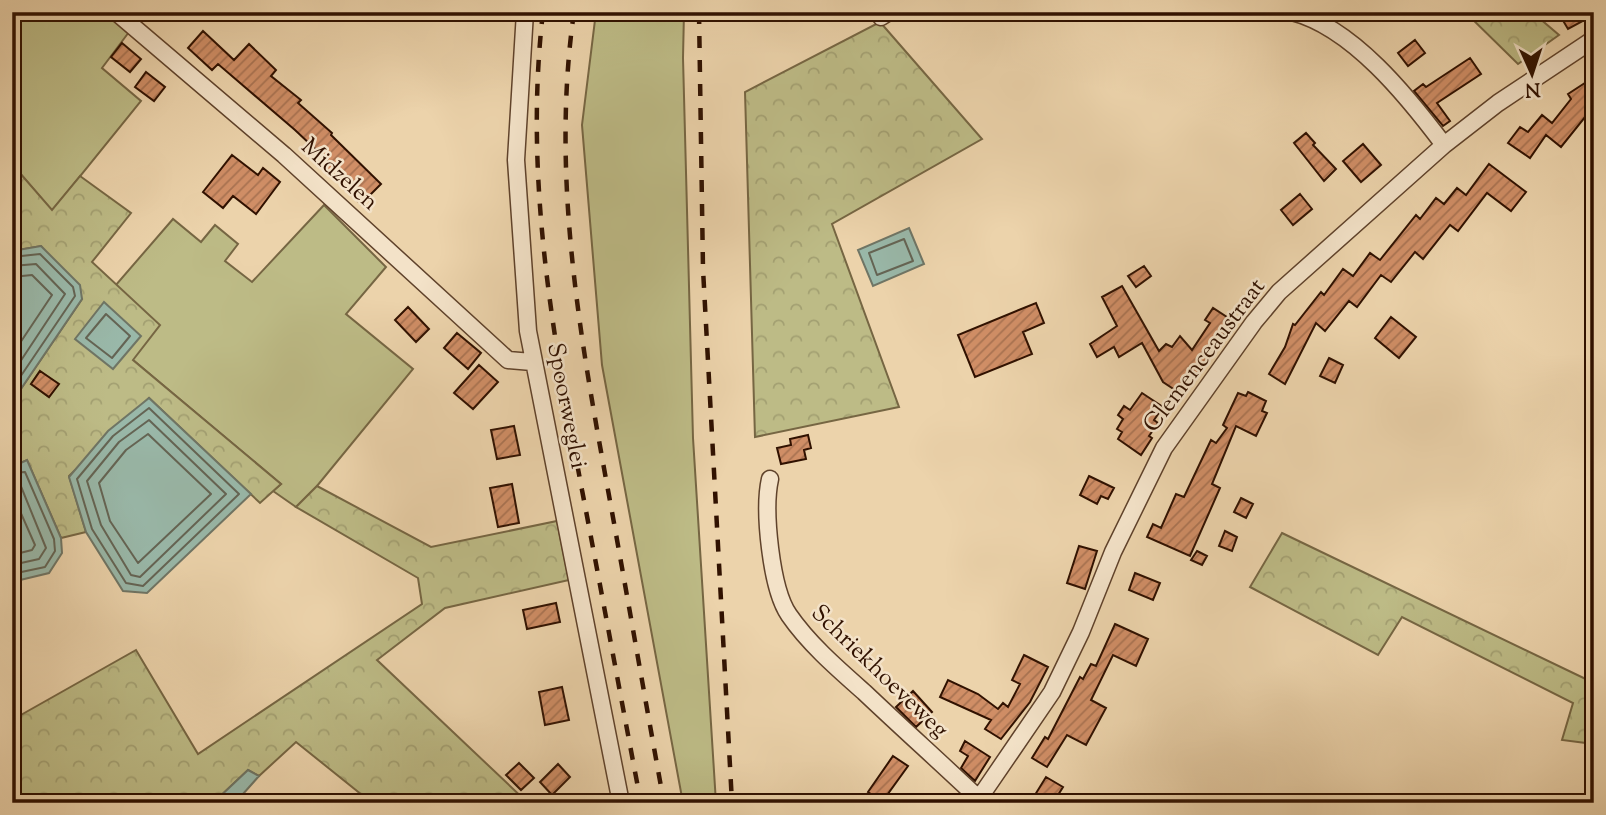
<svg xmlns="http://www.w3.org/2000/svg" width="1606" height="815" viewBox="0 0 1606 815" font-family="'Sorts Mill Goudy',serif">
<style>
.green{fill:#bdbb86;stroke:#766643;stroke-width:2}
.forest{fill:url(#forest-crowns);stroke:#766643;stroke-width:2;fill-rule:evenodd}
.water{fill:#99b8a9;stroke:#6f7565;stroke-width:2}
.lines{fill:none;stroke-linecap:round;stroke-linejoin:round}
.shore{stroke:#646454;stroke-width:2}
.building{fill:url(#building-hatch);stroke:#301100;stroke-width:2}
.street-casing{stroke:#5f422b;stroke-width:19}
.street{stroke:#f3e2c8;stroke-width:16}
.rail{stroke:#301100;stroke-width:4.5;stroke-dasharray:12 12;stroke-linecap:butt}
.labels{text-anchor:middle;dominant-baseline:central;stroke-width:5;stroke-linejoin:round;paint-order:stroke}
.street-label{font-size:24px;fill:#301100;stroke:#f3e2c8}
</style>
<defs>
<pattern id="forest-crowns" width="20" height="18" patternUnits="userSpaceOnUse" patternTransform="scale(1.75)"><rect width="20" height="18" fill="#bdbb86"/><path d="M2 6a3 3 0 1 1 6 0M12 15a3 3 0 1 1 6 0" fill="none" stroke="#a3a072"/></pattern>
<pattern id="building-hatch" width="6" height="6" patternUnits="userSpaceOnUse" patternTransform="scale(1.75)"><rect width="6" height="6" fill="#d08e66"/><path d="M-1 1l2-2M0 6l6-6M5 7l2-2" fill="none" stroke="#a97352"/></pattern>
</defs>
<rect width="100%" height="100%" fill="#ecd3ab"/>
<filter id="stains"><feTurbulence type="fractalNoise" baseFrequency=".00286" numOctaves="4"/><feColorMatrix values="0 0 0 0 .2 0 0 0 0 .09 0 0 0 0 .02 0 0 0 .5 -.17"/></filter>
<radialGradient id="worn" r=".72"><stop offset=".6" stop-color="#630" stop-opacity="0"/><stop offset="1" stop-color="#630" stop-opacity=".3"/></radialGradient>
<path class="green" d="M12,12H106L129,32L102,68L141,101L52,211L12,164Z
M596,12H684L683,58L693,438L716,803H683L602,365L582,125Z
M324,205L386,267L346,314L413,369L317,486L296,507L273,491L281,484L133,360L115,286L173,219L201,242L215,225L238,244L225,261L252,282Z"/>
<path class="forest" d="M1465,12H1532L1559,35L1518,64Z
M880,22L982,139L832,224L899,407L755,437L745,92Z
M12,164L52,210L80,176L131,213L92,262L160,325L133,360L281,484L260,503L149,398L69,476L86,532L61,538L27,460L12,467V402L82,299L41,246L12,251ZM40,371L58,384L49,397L31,384Z
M317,486L431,547L557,521L569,580L445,608L377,660L528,803H372L296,742L259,776L248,770L213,803H12V720L136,650L198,754L422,604L418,578L296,507Z
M1282,533L1594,683V744L1562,740L1573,703L1402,617L1378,655L1250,587Z"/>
<path class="water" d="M909,228L924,264L873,286L858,250Z
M41,246L80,285L82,299L12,402V251Z
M104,302L141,336L113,369L75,339Z
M149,398L251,494L147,593L123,591L86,532L69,477L108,431Z
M27,460L61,538L62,553L49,573L12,582V467Z
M248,770L259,776L235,803H213Z"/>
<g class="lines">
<path class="shore" d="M904,239L913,261L877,275L869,253Z
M12,257L40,254L73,287L75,296L12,389
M12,266L36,264L65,294L12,374
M12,277L32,275L52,295L12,355
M106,314L130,336L112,358L86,338Z
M149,408L239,494L143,586L126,583L92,529L77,479L113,436Z
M149,420L226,494L140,577L131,575L101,525L87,481L119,442Z
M148,434L211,494L138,563L110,521L99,483L126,450Z
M12,473L25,472L54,539L55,551L45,567L12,574
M12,482L20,484L46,548L39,559L12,565
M12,493L35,545L32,550L12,555"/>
</g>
<path class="building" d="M1558,12H1594V15L1568,29Z
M203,31L234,60L249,44L276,70L271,76L301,100L298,103L332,133L331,135L381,184L361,204L323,166L328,161L295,130L218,64L212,70L188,48Z
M1415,40L1425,53L1408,66L1398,53Z
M122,43L141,59L130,72L111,57Z
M1470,58L1481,74L1437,103L1450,121L1443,126L1414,91L1423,84L1426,87Z
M146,72L165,87L154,101L135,87Z
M1594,77V106L1561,147L1546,135L1530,158L1508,143L1520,127L1528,132L1542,115L1552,123L1571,99L1568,94Z
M1306,133L1315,143L1313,145L1336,169L1324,181L1294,143Z
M1363,144L1381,165L1361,182L1343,161Z
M232,155L258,175L263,168L280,182L256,214L233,196L223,208L203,192Z
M1489,164L1526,192L1511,211L1487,193L1458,231L1450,225L1423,259L1415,252L1391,282L1381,275L1357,307L1349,301L1325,331L1316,323L1285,384L1269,374L1285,347L1293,324L1295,325L1321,292L1324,295L1343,269L1353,276L1370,253L1380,260L1416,215L1420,219L1436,198L1444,204L1457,188L1466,195Z
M1300,194L1312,209L1293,225L1281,210Z
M1144,266L1151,276L1136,287L1128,276Z
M1122,286L1159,351L1166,344L1172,347L1180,336L1192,350L1210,323L1205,320L1213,308L1233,321L1193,380L1189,377L1178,392L1163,382L1142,343L1119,357L1114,347L1097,357L1090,344L1117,326L1102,297Z
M1036,303L1044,323L1023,332L1032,354L975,377L958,335Z
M408,307L429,329L416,342L395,320Z
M1391,317L1416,337L1399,358L1375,338Z
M457,333L481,353L468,369L444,348Z
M1329,358L1343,365L1335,383L1320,376Z
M479,365L498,382L473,409L454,393Z
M40,371L59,384L49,397L31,384Z
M1248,392L1266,401L1262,411L1267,413L1256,436L1236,426L1212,484L1220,488L1190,556L1147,537L1153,524L1161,528L1176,494L1184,497L1211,440L1216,443L1227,428L1223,425L1238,393L1246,396Z
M1142,393L1163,407L1154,420L1158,423L1149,436L1152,438L1141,455L1118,439L1122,432L1117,429L1123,419L1118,415L1124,406L1130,410Z
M514,426L520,455L497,459L491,430Z
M808,435L811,448L804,450L806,459L781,464L777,448L791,445L790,439Z
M1089,476L1114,488L1108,499L1101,496L1097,504L1080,495Z
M512,484L519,523L498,527L490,488Z
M1241,498L1253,504L1246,518L1234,512Z
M1225,531L1237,537L1232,551L1219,546Z
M1079,546L1097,551L1085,589L1067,583Z
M1197,551L1207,556L1202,565L1191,560Z
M1135,573L1160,583L1153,600L1129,590Z
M556,603L560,622L527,629L523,610Z
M1115,624L1148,639L1136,666L1113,655L1091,700L1106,708L1086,745L1067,735L1047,767L1032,758L1045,737L1048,739L1080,677L1083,679L1091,664L1096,666Z
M1024,655L1048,667L1030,702L1001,739L985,729L991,720L940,697L948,680L978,694L998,709L1003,703L1008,707L1020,684L1012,680Z
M562,687L569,720L545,725L539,692Z
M913,691L932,712L916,727L896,707Z
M965,741L990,757L975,781L961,768L968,756L960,751Z
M893,756L908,766L882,802L868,792Z
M519,763L534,778L521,790L506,775Z
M558,764L570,777L552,795L540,782Z
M1046,777L1063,787L1053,803H1030Z"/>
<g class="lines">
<g class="street-casing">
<path id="street" d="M116,12L284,155L508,360L532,362
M525,12L516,160L528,331L621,803
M1292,12C1352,27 1408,97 1444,145
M881,17L889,12
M770,479C763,510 771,589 789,615C809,644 838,669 864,692C902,728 941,763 978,798
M976,803L1052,692L1081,632L1113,552L1164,448L1254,322L1279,292L1444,145L1498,103L1594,39"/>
</g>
<use href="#street" class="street"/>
<path class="rail" d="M543,12C524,175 552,331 582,490C602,594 621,699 641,803
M574,12C551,173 579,332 608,490C627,594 645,699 664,803
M699,12L703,269L732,803"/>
</g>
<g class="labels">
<g class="street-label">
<text transform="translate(339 175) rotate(42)">Midzelen</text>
<text transform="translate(1205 356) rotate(-53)">Clemenceaustraat</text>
<text transform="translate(566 406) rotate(79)">Spoorweglei</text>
<text transform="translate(879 672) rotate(44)">Schriekhoeveweg</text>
</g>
</g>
<rect width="1606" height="815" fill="none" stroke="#ecd3ab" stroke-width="42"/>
<rect x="14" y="14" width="1578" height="787" fill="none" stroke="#301100" stroke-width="3.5"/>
<rect x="21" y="21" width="1564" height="773" fill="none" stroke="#301100" stroke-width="2"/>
<g transform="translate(1532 74) rotate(177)" stroke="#f3e2c8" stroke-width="5" paint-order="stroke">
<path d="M0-5L12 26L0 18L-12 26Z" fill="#301100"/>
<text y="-10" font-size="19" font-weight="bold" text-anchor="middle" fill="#301100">N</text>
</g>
<rect width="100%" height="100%" filter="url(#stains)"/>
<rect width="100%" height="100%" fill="url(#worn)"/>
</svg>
